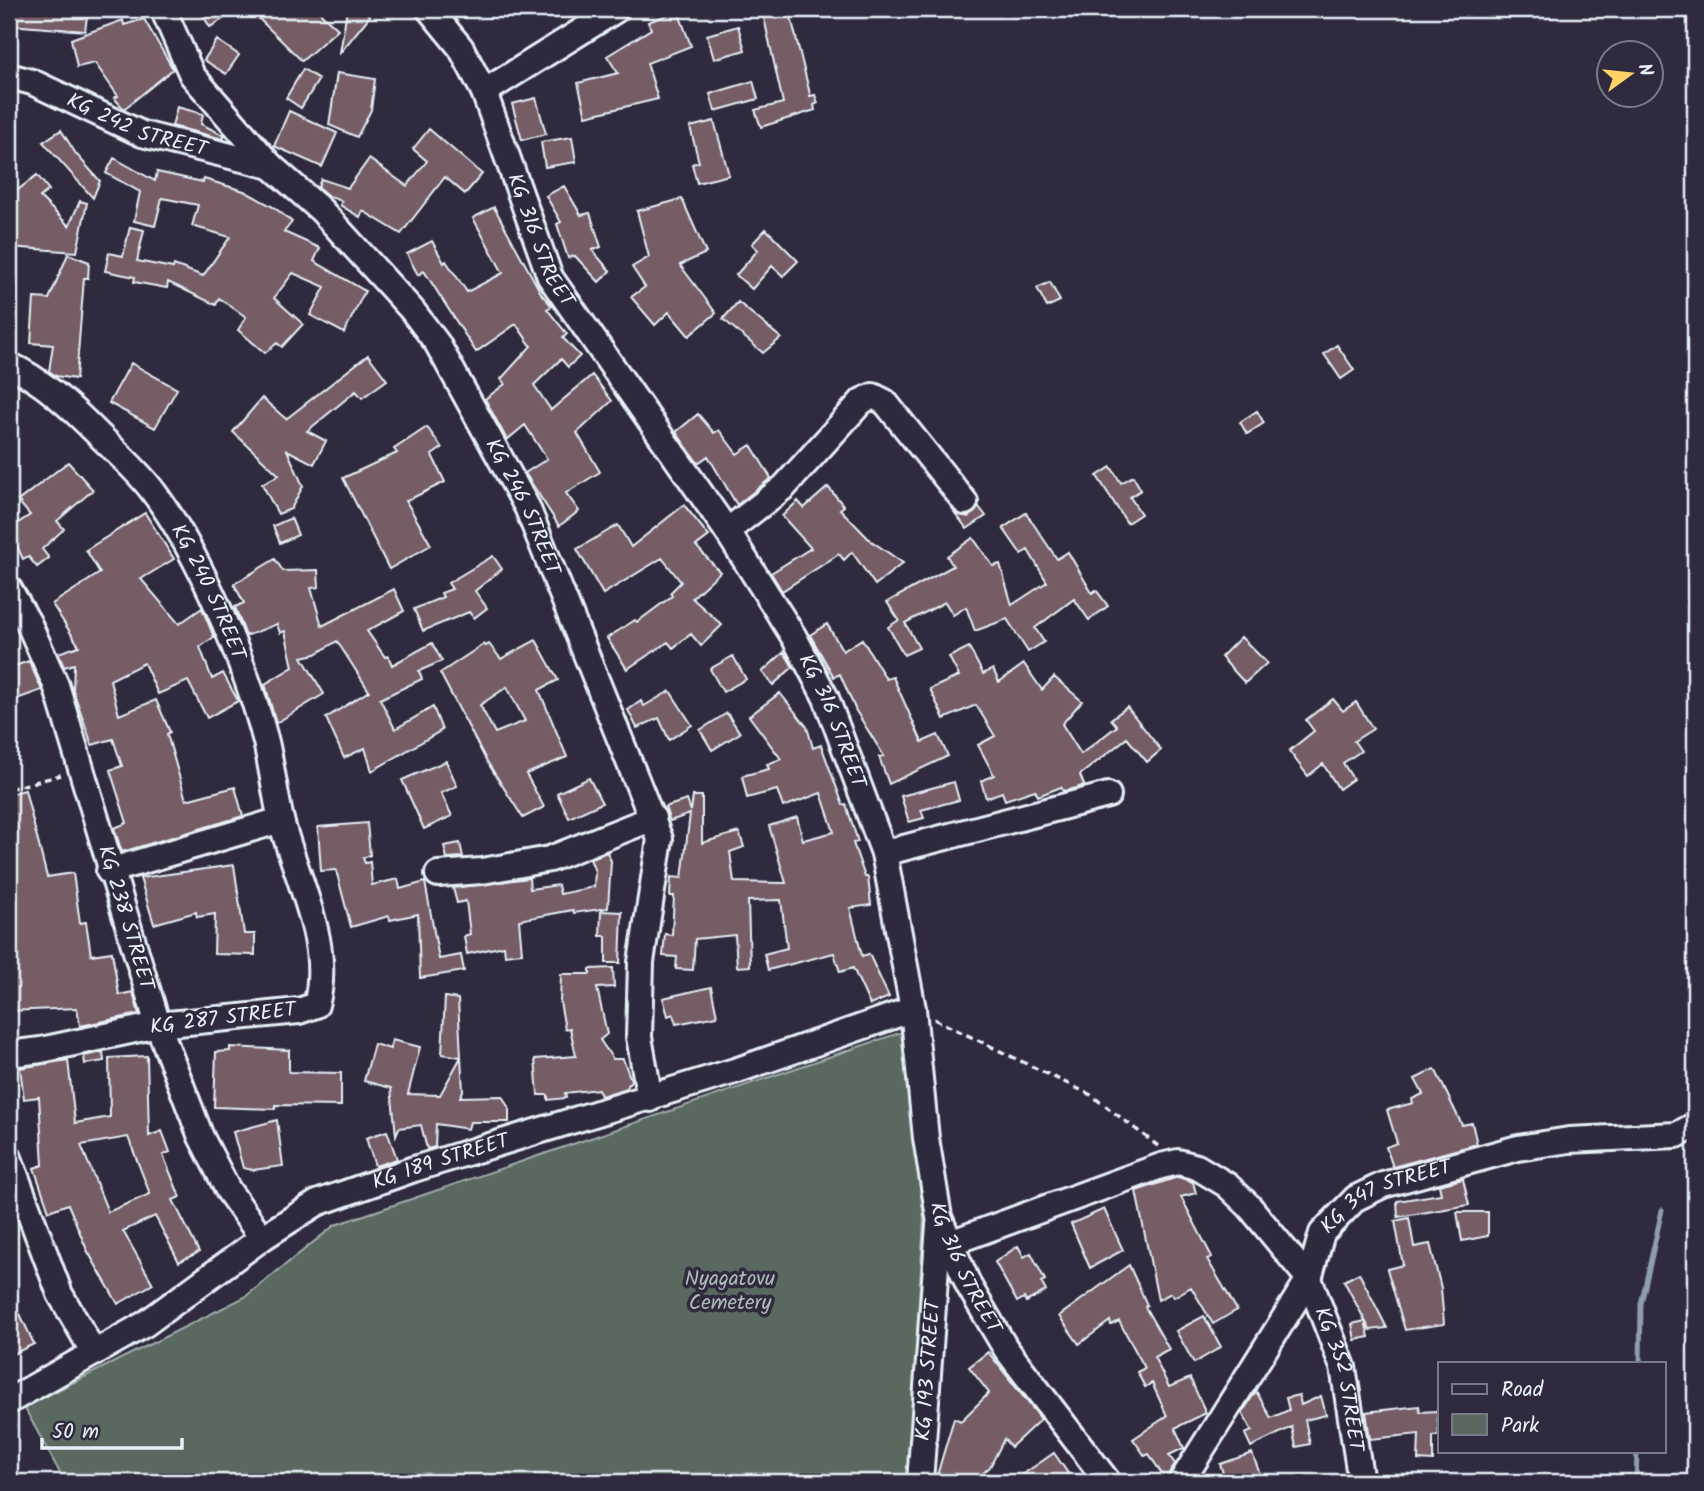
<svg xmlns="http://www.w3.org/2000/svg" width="1704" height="1491" viewBox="0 0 1704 1491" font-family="Kalam,sans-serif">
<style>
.green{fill:#5a695f;stroke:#a1adac;stroke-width:2}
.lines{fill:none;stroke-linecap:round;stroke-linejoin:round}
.stream{stroke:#8d9eae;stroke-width:5}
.building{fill:#745c65;stroke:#e8f1f8;stroke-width:2;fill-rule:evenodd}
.minor-casing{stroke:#e8f1f8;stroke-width:30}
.path{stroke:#e8f1f8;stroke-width:3.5;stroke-dasharray:7 5;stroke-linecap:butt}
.minor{stroke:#2f2a3d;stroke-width:24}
.labels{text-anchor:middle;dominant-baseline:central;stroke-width:7;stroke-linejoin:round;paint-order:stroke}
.street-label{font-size:21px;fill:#e8f1f8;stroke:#2f2a3d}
.park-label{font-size:21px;fill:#afbbbb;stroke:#2f2a3d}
</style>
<rect width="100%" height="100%" fill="#2f2a3d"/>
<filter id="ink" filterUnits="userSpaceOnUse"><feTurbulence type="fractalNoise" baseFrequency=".0143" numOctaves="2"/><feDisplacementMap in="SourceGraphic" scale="14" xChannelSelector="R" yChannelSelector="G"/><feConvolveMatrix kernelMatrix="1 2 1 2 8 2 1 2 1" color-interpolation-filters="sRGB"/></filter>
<g filter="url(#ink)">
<path class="green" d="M902,1032L924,1219L908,1482H65L24,1407L245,1297L335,1225Z"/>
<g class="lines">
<path class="stream" d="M1640,1363L1641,1304L1662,1210
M1636,1482L1637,1451"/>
</g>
<path class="building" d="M9,9H88L85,31L9,25Z
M199,9H239L210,27Z
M249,9H316L338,29L302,61Z
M347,9H361L370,16L340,53Z
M762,9H789L809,90L810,96L815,95L818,103L814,105L815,110L761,127L755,110L783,103Z
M678,11L691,46L647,63L658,99L586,116L578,83L618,73L607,56L651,29L648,22Z
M144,19L173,69L124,109L114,98L118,96L95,63L77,67L71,39L123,20L124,25Z
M738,26L745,50L714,59L707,35Z
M217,40L239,55L226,74L204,60Z
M303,69L319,79L301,108L286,98Z
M337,73L375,79L371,110L357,137L329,125Z
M753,81L758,99L715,111L710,94Z
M536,98L546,134L522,140L512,104Z
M177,107L203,114L201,124L225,136L223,139L172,126Z
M289,111L337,133L322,167L274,146Z
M714,121L729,175L697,183L692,164L699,162L690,127Z
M429,129L482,174L465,194L445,177L401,234L363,211L360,217L340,205L342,201L328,196L318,187L321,179L348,188L369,159L407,186L427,161L413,149Z
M61,130L76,154L100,181L93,198L43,142Z
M572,137L576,162L545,167L541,142Z
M114,158L155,181L157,172L203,182L204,179L244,191L275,208L292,222L284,232L320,248L314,261L365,291L344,333L310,315L325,287L293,273L274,298L303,324L282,347L277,343L265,353L238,330L246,317L219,298L216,305L168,282L167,288L134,282L135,277L105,271L109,253L123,256L130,227L144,230L137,261L173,268L174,265L203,276L230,237L192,226L198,205L162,198L155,226L134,221L140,192L106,173Z
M37,175L49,190L40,197L69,226L80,201L87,203L77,252L9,247V197Z
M564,186L581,215L590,213L601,247L592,250L610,271L599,282L575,256L568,258L557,224L561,222L546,196Z
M682,199L706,253L680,265L716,313L689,336L669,312L655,325L631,297L645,287L632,267L649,257L637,211Z
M494,207L542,295L552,306L547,309L567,334L563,338L580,356L568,367L561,359L534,385L551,410L592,375L612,401L577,433L600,472L566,493L579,511L559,526L525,473L547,459L525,425L507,440L485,399L505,384L501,379L531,346L516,324L476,352L424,271L418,275L407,254L432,241L444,263L446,261L467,292L503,273L473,218Z
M766,229L798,261L783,276L772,266L752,289L736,275L758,250L752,244Z
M68,254L89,262L88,278H84L76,379L56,376L49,371L53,345L31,343L34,298L49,299Z
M1050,282L1060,301L1047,307L1037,288Z
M738,302L781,338L763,353L723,319Z
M1337,345L1354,370L1341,379L1324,354Z
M368,355L387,380L362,398L356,391L307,431L326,441L314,464L287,450L303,486L291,509L278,514L262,484L279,475L233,432L262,398L286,419Z
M131,363L177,389L155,428L109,403Z
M1257,411L1264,423L1247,434L1240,422Z
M698,414L714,433L719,430L737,454L751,445L771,478L737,505L708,456L698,463L676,432Z
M427,427L442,448L432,455L445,482L406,501L431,545L389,569L343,478L397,453L394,449Z
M68,462L93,490L57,521L64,529L42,549L49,558L37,567L28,556L23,559L9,529L30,515L18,501Z
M1111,467L1121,483L1133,476L1141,490L1130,497L1141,514L1127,523L1097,476Z
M828,487L844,506L840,509L870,540L903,563L875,585L852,552L844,560L839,554L782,591L771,573L811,548L782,516L798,501L804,508Z
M684,505L709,536L696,546L720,572L692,598L722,625L701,646L691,634L673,648L668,642L627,669L607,638L635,620L637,622L672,596L670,593L681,582L662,558L603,594L577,549L618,525L631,547Z
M979,507L986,516L967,529L955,513L968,517Z
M145,513L174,559L141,579L179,624L202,608L214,637L200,647L212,679L223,673L238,701L207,718L188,681L158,694L144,663L110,680L119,715L156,700L170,732L167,734L186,800L235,787L243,816L122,852L114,828L127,823L110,770L122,766L113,739L92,745L73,690L74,664L64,667L58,653L79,646L52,604L100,573L86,550Z
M1026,513L1057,559L1068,552L1092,593L1096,590L1108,606L1089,620L1074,599L1035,628L1044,642L1028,652L1007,619L975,631L966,607L953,615L945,602L905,623L919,648L904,655L888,627L899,620L887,602L953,566L947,556L973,538L993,566L1000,564L1012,605L1047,582L1028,550L1021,554L1003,528Z
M291,518L298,535L280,543L273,526Z
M493,556L502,569L475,591L487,608L474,618L469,612L423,631L414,609L443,597L441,593L452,589L448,583Z
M275,559L283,571L318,570L319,587L311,588L322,626L394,589L404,611L367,631L385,657L388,656L392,665L432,643L442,661L419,671L422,679L380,699L395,729L433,707L442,730L372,771L365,748L344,758L326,718L369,691L337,641L316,654L302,657L324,694L276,723L265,684L293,667L285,631L280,633L277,624L246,636L235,607L244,603L234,584Z
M827,624L843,651L862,639L886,679L893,677L922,742L938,735L948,756L889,784L879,757L884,756L856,711L840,674L834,677L810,635Z
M1241,637L1267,663L1245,683L1221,657Z
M536,640L558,680L539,690L567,757L526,774L544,807L523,818L486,760L440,673L484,644L486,646L489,644L501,659ZM507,687L525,721L495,733L480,705Z
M969,647L983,674L993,669L999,682L1024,664L1042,690L1054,677L1082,701L1062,724L1081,754L1117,726L1111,719L1127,707L1161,750L1147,762L1127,738L1080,775L1084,785L1077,788L1063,791L1061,787L1038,796L1035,790L1005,800L1002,792L986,798L981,781L994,775L978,745L995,736L976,705L944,719L930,689L959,676L949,657Z
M784,652L793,667L773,685L762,672Z
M733,656L746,679L723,692L710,669Z
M29,661L42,690L17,699L9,668Z
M670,691L692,725L669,740L659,718L637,728L628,710L641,701L644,706Z
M780,693L807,727L813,748L821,745L843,805L846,804L858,842L853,843L865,877H868L871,905L850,908L862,956L869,954L889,997L870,1005L853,968L840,972L834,953L768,970L764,954L787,948L781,900L748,901L750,966L737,967L735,935L695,939L693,970L676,969L677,957L663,956L665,934L672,935L674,896H670L671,877L682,878L690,814L670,821L665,807L687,800L691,811L693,796H702V843L739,832L744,847L730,852L734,882L786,883L769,826L797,817L803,840L834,832L821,793L783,807L777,790L747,798L742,776L769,769L767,764L781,759L749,716Z
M1333,699L1343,711L1356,702L1373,729L1354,741L1361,751L1343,763L1353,779L1339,789L1323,764L1308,776L1289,751L1314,731L1306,720Z
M727,713L740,733L712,750L700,730Z
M446,761L457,786L441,793L452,816L424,829L402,780Z
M589,778L602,803L569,818L557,793Z
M954,782L959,800L921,810L924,818L909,822L901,796Z
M25,790L47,877L73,873L80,923L86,922L91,955L112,952L119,995L133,992L139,1014L80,1026L77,1008L9,1011V794Z
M367,823L370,855L363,858L365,863L370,862L372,885L398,879L400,889L425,882L439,959L461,955L464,971L420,978L418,914L390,920L389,916L351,927L336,870L321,871L318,827Z
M460,843L463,857L447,858L444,846Z
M607,852L611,861L608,908L574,913L573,910L519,920L522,953L505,955L504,946L467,954L464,936L470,934L466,901L457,903L453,888L529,878L530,889L558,885L560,894L594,887L595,871L590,859Z
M234,865L244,934H255V955L214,954L215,914L197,917L196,912L154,924L140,878Z
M601,911L622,912L620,963H606V936H600Z
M613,968L614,987L597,988L607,1034L600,1040L613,1059H623L631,1080L627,1088L601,1096L598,1089L565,1093L566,1098L548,1100V1095H538L535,1059L576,1056L570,1028L565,1029L560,1002L561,974H590V969Z
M711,987L717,1016L676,1024L673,1014L668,1016L663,998Z
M445,997L458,999L461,1057L442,1054Z
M392,1040L420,1047L408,1094L440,1095L461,1057L463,1091L460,1097L502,1096L509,1108V1122H470L468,1129L436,1124L435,1147L427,1149L421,1125L399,1128L396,1135L391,1088L364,1081L374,1044L390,1049Z
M230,1047L289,1050V1072L341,1073V1106L275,1105V1109L214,1107L216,1052L230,1051Z
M103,1052L104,1061L85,1064L84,1056Z
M147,1056L149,1136L162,1131L170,1152L163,1155L180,1197L173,1200L199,1252L179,1262L155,1216L123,1231L153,1284L118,1304L87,1250L68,1204L49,1211L34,1168L43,1165L39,1097L24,1099L20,1068L68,1060L75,1123L110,1117L109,1058ZM128,1137L150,1194L108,1212L81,1145Z
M1435,1069L1462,1125L1472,1123L1477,1144L1393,1167L1386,1147L1397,1143L1387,1110L1413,1103L1412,1099L1423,1094L1415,1079Z
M277,1120L283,1166L253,1170L243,1168L233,1132Z
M387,1131L397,1159L375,1166L366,1138Z
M1178,1177L1193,1182L1196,1193L1181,1197L1212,1257L1207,1259L1237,1310L1213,1324L1191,1287L1174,1297L1171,1293L1158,1300L1136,1191Z
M1463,1179L1469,1205L1398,1217L1397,1201L1441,1194L1439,1185Z
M1104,1209L1123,1250L1090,1268L1071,1224Z
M1457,1212H1488V1236L1462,1241Z
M1409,1218L1414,1247L1430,1244L1441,1288L1444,1324L1405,1330L1387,1269L1403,1265L1395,1221Z
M1018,1246L1024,1257L1031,1253L1045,1280L1041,1282L1046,1291L1026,1302L1024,1298L1017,1302L995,1262Z
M1129,1265L1147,1305L1145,1307L1169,1349L1154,1357L1169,1387L1190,1378L1206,1413L1175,1428L1184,1448L1169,1455L1175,1464L1165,1479L1149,1454L1145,1456L1133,1439L1167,1416L1152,1383L1145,1387L1137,1372L1145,1368L1119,1321L1111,1325L1110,1321L1079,1344L1059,1316Z
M1359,1273L1387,1328L1370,1330L1344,1281Z
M20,1314L34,1344L9,1356V1319Z
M1204,1316L1221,1347L1194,1363L1176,1331Z
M1365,1321L1369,1337L1355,1340L1352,1324Z
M988,1352L1041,1419L1011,1447L1004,1439L990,1467L973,1482H935L954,1418L961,1421L989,1393L969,1367Z
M1256,1391L1271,1418L1289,1410L1286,1398L1299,1395L1301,1405L1321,1396L1326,1415L1305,1420L1310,1444L1296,1447L1292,1427L1251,1447L1245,1434L1252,1431L1242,1413Z
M1419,1406L1420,1412L1437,1411L1439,1435L1433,1436V1461L1418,1460L1419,1434L1370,1439L1366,1412Z
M1054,1453L1074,1482H1011L1038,1464Z
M1252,1453L1263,1482H1226L1220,1464Z"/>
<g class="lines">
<g class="minor-casing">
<g id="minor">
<path id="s1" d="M163,9L192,75L271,166L321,210L412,310L437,343L527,507L660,839L641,962L639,1037L650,1099"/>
<path id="s2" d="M429,9L461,48L484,92L550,277L727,531L794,637L826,698L884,853L913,1009L926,1138L939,1217L969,1286L1006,1349L1108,1482"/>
<path id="s3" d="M9,76L32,82L142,134L271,166"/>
<path d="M484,92L617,9"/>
<path id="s4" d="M9,365C41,379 72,408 97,433C115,451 137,470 152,490C199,552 247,667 266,742C272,768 275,794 281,820C296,879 333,944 316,1005L299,1011L158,1025L41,1050L9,1054"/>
<path d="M727,531L784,487L862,401L873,396L885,402L965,502"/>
<path id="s5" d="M9,589L29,624L56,685L158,1025L201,1137L228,1190L262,1238"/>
<path d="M884,853L1108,795"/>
<path d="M109,871L281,820"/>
<path d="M438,874L482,871L550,859L653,818"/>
<path d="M9,1158L60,1294L94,1353"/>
<path id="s6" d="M950,1243L1161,1166L1178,1162L1197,1167L1227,1185L1249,1206L1309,1279L1343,1367L1361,1482"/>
<path id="s7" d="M9,1401L145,1324L262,1238L317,1203L414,1169L738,1070L913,1009"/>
<path id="s8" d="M920,1482L939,1225"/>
<path id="s9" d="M1181,1482L1309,1279L1322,1233L1356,1198L1383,1185L1518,1148L1569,1140L1677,1135L1695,1125"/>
</g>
</g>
<path class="path" d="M9,789L61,775
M934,1019L1091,1095L1158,1146"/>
<use href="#minor" class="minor"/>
</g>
</g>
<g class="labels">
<g class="street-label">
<text stroke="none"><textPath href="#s3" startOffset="138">KG 242 STREET</textPath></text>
<text stroke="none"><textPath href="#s2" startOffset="259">KG 316 STREET</textPath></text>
<text stroke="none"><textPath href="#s1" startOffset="621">KG 246 STREET</textPath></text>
<text stroke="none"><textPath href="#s4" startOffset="308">KG 240 STREET</textPath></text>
<text stroke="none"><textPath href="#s2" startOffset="824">KG 316 STREET</textPath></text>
<text stroke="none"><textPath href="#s5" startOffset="350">KG 238 STREET</textPath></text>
<text transform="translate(223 1019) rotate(-7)">KG 287 STREET</text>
<text stroke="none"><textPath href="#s7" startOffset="497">KG 189 STREET</textPath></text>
<text stroke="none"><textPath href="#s9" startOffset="364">KG 347 STREET</textPath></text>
<text stroke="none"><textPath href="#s2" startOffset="1391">KG 316 STREET</textPath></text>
<text stroke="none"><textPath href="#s8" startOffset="112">KG 193 STREET</textPath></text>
<text stroke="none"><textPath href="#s6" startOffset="527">KG 352 STREET</textPath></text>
</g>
<g class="park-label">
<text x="730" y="1279">Nyagatovu<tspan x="730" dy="24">Cemetery</tspan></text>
</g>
</g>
<rect width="1704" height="1491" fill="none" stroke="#2f2a3d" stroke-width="35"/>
<rect x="18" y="18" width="1669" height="1456" fill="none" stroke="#e8f1f8" stroke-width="2.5" filter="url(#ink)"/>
<rect x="1438" y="1362" width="228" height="91" fill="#2f2a3d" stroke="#797a88" stroke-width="2"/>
<rect x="1452" y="1384" width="35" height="10" fill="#2f2a3d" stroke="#797a88" stroke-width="2"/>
<text x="1501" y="1396" font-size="21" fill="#e8f1f8">Road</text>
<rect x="1452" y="1414" width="35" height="21" fill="#5a695f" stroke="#797a88" stroke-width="2"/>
<text x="1501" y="1432" font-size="21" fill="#e8f1f8">Park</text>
<g transform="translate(1630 74) rotate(75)"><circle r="33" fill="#2f2a3d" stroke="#797a88" stroke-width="2"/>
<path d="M0-5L12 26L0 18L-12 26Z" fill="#ffd166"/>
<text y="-10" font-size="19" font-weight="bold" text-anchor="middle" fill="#e8f1f8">N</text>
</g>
<path d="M42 1438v10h140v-10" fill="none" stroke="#e8f1f8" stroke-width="3.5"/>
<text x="52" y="1438" font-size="21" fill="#e8f1f8" stroke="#2f2a3d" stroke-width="5" paint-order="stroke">50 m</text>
</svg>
